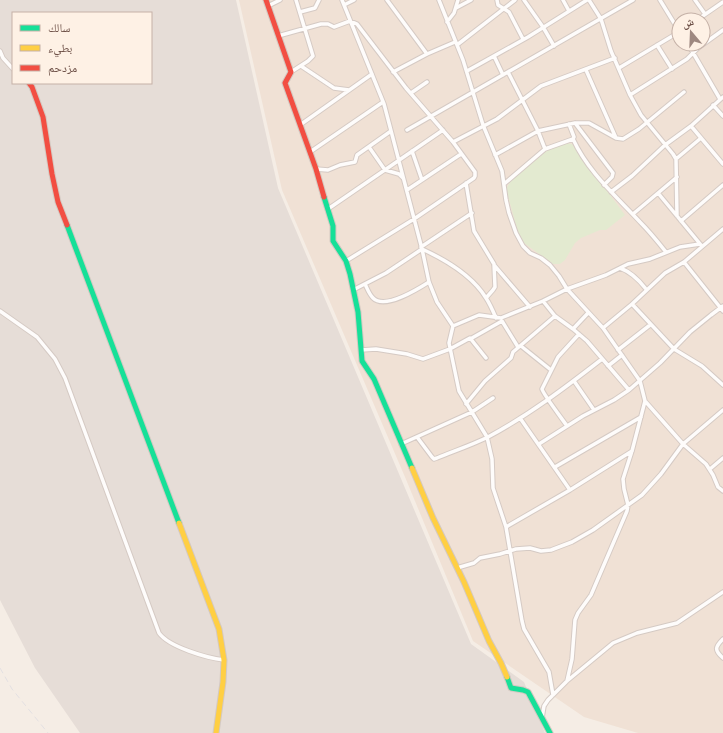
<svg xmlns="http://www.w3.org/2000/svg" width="723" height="733" viewBox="0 0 723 733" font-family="'Sofia Sans Condensed','Noto Naskh Arabic',sans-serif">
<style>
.residential{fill:#f0e1d5;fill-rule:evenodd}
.industrial{fill:#e6ddd7;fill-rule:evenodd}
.green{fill:#e3ead0}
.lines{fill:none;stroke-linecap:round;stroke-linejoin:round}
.street-casing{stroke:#d5cac4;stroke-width:5.5}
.fast-casing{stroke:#d4c9c2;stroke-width:7}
.slow-casing{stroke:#d4c9c2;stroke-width:7}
.jam-casing{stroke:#d4c9c2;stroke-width:7}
.street{stroke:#fefcfb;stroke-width:3.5}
.fast{stroke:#16e098;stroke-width:5}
.slow{stroke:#ffcf43;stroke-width:5}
.jam{stroke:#f24e42;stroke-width:5}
.rail{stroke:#e3e0e2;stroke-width:1;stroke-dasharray:6 4;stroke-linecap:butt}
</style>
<rect width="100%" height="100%" fill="#f5ede5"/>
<path class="residential" d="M239,0H723V733H638L584,717L473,641L405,477L282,190ZM679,20H703V44H679Z"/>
<path class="industrial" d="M0,0H236L278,188L471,644L524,682L545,733H80L35,668L0,600ZM13,13H151V83H13Z"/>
<path class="green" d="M566,143L572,144L576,149L625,215L606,230H600L581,238L575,243L565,260L560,264H553L524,243L519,236L506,189L512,179L548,150Z"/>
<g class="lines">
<g class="street-casing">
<path id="street" d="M342,0L384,104L422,249L429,282L437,302L453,326L449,343L459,391L487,437L492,459L493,488L506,527L522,621L524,629L549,672L553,695
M387,0L427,54
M439,0L463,60L483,125L502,171L506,200L509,213L516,233L523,246L530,253L541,258L550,265L559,276L567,289L603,328L640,381L645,401L683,444L706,464L713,475L718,487L723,491
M497,0L498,5L509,12L523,39
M524,0L543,27L554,46
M563,0L569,11
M589,0L601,19L611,51L630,95L641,115L673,154L676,159L677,216
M660,0L679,31
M695,0L705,14
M344,5L354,0
M268,6L280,0
M456,8L471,0
M300,12L315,8L319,0
M697,20L723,2
M447,22L454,13L458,0
M278,36L321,24H328L334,27L350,21L357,24L406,88L453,142L475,172V176L474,178L414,219L346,261
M688,44L720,99
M457,45L515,0
M657,45L672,69
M0,51L3,58L13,69
M494,56L503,75
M301,66L334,88L349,90
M619,68L679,32
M586,70L616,138
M467,71L528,37L587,0
M291,72L308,61L313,56L296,0
M393,72L427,54L455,42
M508,72L538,131L545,149
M411,93L427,82
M630,95L687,59L698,48L723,30
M713,105L723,116
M575,123L613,173L612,177L604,185
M569,124L574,137L573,139
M300,125L372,74
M691,126L723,164
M407,130L633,0
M453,142L497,119L541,86L615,58
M369,147L385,170L399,174L403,178
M412,151L422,180
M310,152L383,102
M495,155L538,131L575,123H589L616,138L623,139L639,129L684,92
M676,159L701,138
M316,169L328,170L340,165L355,162L357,155L391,131
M466,183L474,231L494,264L495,287L493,290L486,298
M504,184L545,149L573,139C588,172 616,196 640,222C649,231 658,242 666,252
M407,190L461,154
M611,192L632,176L665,145L691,126L723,97
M658,193L701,245
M328,209L443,130
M633,214L677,177
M681,221L723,185
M421,247L472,213
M684,262L723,311
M494,265L530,307
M620,268C631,272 639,280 646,289
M365,284C367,288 369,294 373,298C385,310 418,289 429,282
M353,290L386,273L422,249C446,260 472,275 486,298C490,304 493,311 496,318
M543,301L555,316L573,329L587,341L629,390
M632,304L674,349L702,366L723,385
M0,311L37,337L55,359L65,378L159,633C169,647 207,658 224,660
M502,321L518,347
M453,326L479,315L501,318L543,301L567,289L606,275L628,264L650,259L680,247L700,244
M603,328L632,304L665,273L684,262L723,229
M573,329L588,313
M472,338L502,321
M521,346L551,370
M361,350L376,349L407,354L423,359L450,349L470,338L486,358
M618,350L650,325
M608,366L622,355
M574,381L594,410
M466,404L485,381L511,358L513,352L555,316
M520,418L570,490
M567,426C563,420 543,394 542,389L558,357L579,334
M417,437L432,457L434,459L437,458C454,451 472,445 488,437C529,415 566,387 602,359
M401,444L472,412L493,398
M539,444L583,416L614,400L629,390L660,363L690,332L711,315L723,306
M555,467L641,417
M710,469L723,458
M506,527L570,490L632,451
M457,568L474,563L480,558L500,554L516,549L530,548L541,551L551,550L572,542L593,530L642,495L661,474L683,444L723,410
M723,639C715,647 714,650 723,658
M567,681L572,659L575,620L578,613L591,595L627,511L628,505L624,489L623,479L632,451L645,401
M542,718L544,706L548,700L567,681L613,643L637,633L677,623L723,592"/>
</g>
<g class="fast-casing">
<path id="fast" d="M324,197L333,226V241L346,261L350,274L358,312L362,361L374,379L412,468
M67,225L179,523
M507,677L511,688L523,690L528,692L550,733"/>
</g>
<g class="slow-casing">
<path id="slow" d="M412,468L433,518L464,582L489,641L501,663L507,677
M179,523L219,629L224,660L223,682L216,733"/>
</g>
<g class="jam-casing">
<path id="jam" d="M266,0L291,72L285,83L316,169L324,197
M29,83L32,87L43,117L52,174L58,202L67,225"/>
</g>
<use href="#street" class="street"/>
<use href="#fast" class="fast"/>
<use href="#slow" class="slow"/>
<use href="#jam" class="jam"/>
<path class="rail" d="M0,668L12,689L48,733"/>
</g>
<rect x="12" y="12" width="140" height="72" fill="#fef1e5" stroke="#c5b1a7"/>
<rect x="20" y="25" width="20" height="6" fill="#16e098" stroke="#c5b1a7"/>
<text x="48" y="32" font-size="12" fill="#6f5249">سالك</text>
<rect x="20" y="45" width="20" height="6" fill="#ffcf43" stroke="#c5b1a7"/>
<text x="48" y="52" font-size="12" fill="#6f5249">بطيء</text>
<rect x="20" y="65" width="20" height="6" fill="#f24e42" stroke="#c5b1a7"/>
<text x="48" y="72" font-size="12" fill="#6f5249">مزدحم</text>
<g transform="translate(691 32) rotate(341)"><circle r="19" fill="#fef1e5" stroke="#c5b1a7"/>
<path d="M0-3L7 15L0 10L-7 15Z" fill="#9e8880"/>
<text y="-6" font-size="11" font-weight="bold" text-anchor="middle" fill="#6f5249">ش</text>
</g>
</svg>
